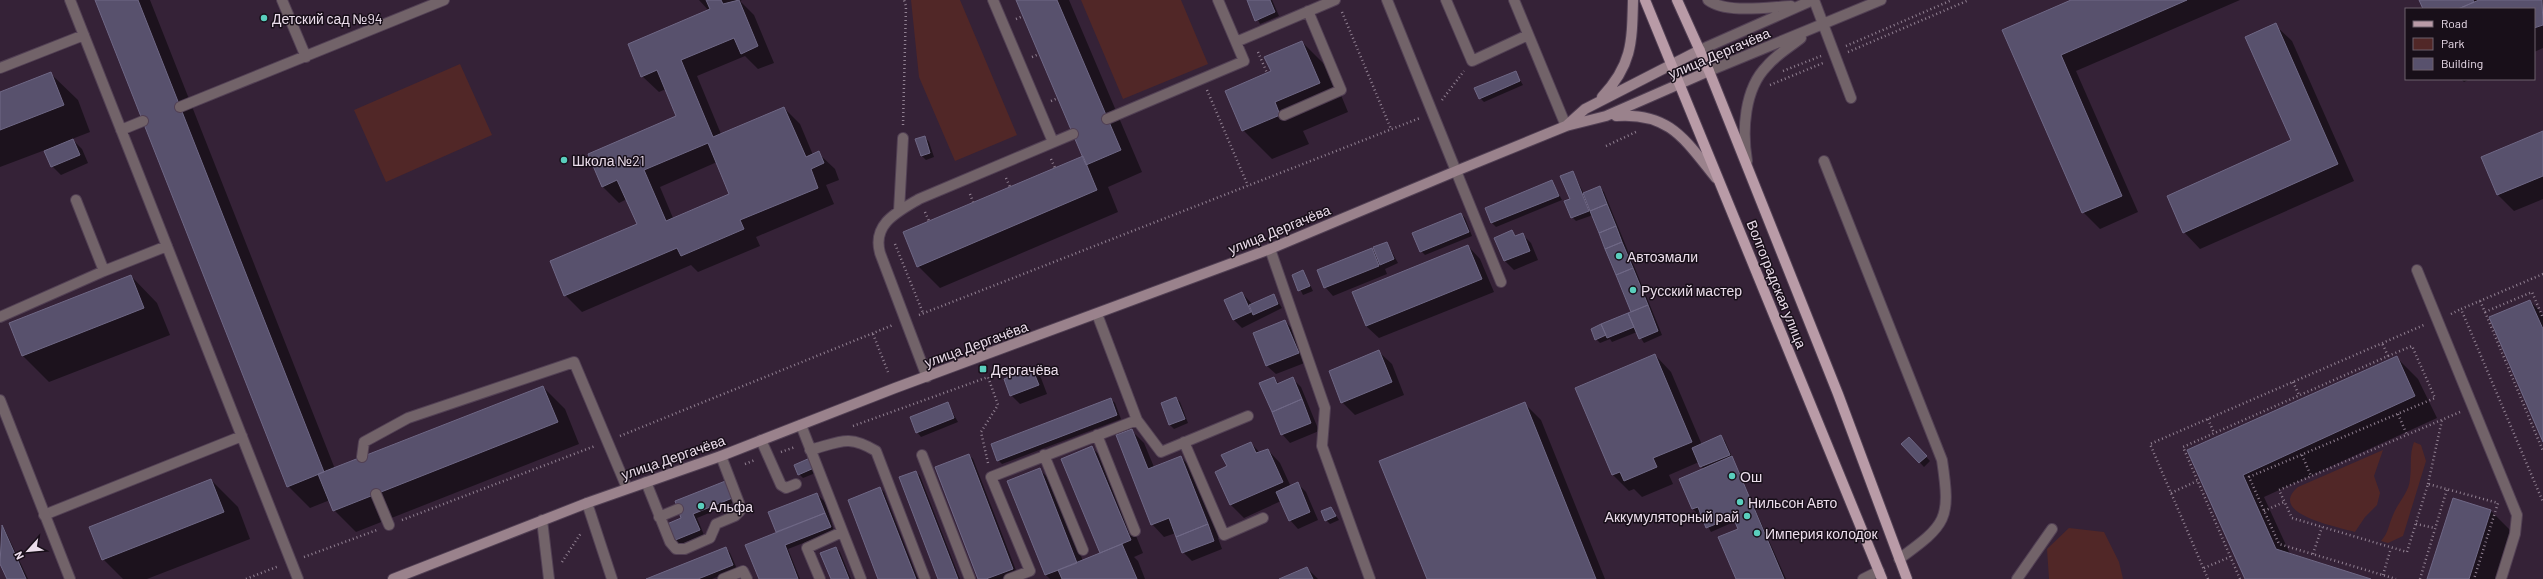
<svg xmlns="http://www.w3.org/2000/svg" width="2543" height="579" viewBox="0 0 2543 579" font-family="Barlow,sans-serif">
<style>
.green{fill:#512727}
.shadow{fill:#0007;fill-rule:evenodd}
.building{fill:#58516d;stroke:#6f6886;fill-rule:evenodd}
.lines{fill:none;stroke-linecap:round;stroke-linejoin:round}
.lane-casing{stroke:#524054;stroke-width:12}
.street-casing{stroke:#524054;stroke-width:12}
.secondary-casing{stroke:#524054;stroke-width:12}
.primary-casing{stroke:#524054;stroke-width:12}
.path{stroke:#928293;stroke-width:2.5;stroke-dasharray:1 3;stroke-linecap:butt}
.lane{stroke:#726369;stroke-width:10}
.street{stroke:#726369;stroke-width:10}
.secondary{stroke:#9a828c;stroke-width:10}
.primary{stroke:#b99ba7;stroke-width:10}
.poi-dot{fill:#5acebd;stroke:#180f19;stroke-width:1.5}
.labels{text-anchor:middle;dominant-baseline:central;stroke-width:3;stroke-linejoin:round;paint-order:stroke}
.poi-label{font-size:14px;fill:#ebddeb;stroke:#180f19;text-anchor:start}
.street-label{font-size:14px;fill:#ebddeb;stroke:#180f19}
</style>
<rect width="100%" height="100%" fill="#352237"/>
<path class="green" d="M911,0H960L1017,135L955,161L919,77Z
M1081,0H1181L1208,64L1123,99Z
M460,64L492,135L386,182L354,110Z
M2414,442L2421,445L2426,461L2403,536L2388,543L2381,541C2389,532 2388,526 2393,515C2398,502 2409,493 2410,479C2412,465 2409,455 2414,442Z
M2383,450L2374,476L2380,493L2377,505L2365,517L2355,532C2339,527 2266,514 2298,487Z
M2069,528L2104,532L2119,562L2123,579H2049L2047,549Z"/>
<path class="shadow" d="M96,0H150L335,469L543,387L565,409L579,444L356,532L334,510L330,500L310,508L288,486Z
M699,0H742L740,1L754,15L774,63L758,69L745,56L697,76L721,134L784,108L800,124L813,155L818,153L835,169L839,180L826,185L834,204L756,237L760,246L698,272L691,265L582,312L565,295L638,225L627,199L619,203L602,186L677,117L666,89L659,92L642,76L709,11ZM717,162L731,194L673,218L660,187Z
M1018,0H1069L1142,172L1108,187L1118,212L940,288L918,266L1084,156Z
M1248,0H1272L1279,16L1260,24Z
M2074,0H2240L2076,71L2138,212L2100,229L2083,212L2004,31Z
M2421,0H2543V48L2534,52V9H2424Z
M2275,25L2292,41L2354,181L2200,249L2184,232L2292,141Z
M1302,42L1331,71L1348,112L1303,131L1309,144L1272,159L1243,130L1272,72Z
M1515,72L1523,85L1484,102L1480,98Z
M51,74L78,100L90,132L72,139L82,149L88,163L61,175L52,166L53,147L0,167V93Z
M2461,79H2470L2464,82Z
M2543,132V199L2514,211L2498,195Z
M925,137L929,142L934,157L926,160L921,155Z
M1573,172L1584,194L1600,187L1604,192L1662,335L1644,343L1637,332L1612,342L1610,339L1600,343L1596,339L1633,313L1593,215L1576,221L1572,217Z
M1552,182L1562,200L1496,227L1492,223L1486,208Z
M1461,214L1465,218L1472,236L1425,255L1421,251Z
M1512,232L1517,236L1522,234L1531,243L1538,260L1514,270L1505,261L1496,238Z
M1387,243L1398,263L1385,269L1387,274L1333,296L1325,287L1372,249L1378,255Z
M1468,246L1480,259L1494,292L1379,338L1366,326Z
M1303,271L1313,291L1303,295L1293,275Z
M131,276L157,303L170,335L49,382L23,356Z
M1242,293L1252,304L1274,295L1282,308L1242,328L1234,320Z
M2530,301L2543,314V440Z
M1285,321L1293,330L1307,362L1276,374L1267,366L1254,333Z
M1379,352L1392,364L1404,395L1355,415L1342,402Z
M1655,355L1671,372L1702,445L1721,437L1725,441L1786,579H1737L1740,529L1736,521L1711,532L1700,512L1697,513L1693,509L1680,479L1703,469L1699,462L1669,475L1673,484L1642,497L1634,489L1629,491L1613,475L1576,388Z
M2396,357L2418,379L2437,418L2264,497L2290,554L2369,579H2246L2188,450Z
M1032,369L1041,378L1047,394L1020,404L1011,395Z
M1274,378L1279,384L1292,378L1301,387L1319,431L1290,443L1282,434Z
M1176,398L1180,402L1188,423L1174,429L1170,425L1162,404Z
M1111,399L1115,403L1121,419L1002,464L998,460Z
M947,403L958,422L921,437L917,432Z
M1524,403L1541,420L1605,579H1428Z
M1131,430L1144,443L1154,467L1181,457L1193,470L1220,537L1218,538L1222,549L1192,561L1183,552L1176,533L1164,537L1152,524Z
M1909,439L1930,461L1924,467L1903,444Z
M1251,443L1260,453L1268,450L1280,463L1291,487L1298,484L1306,492L1318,520L1298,529L1290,520L1281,501L1244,518L1231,505L1216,472L1228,467Z
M1092,448L1105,460L1143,553L1134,557L1138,561L1145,579H1050L1046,575L1009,482L1039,469L1052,482L1083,561L1102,553Z
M969,455L973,459L1017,573L1001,579H979Z
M810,460L818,472L803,478L799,474Z
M916,472L920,476L960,579H939Z
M211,480L238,507L250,539L147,579H123L103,559Z
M727,481L738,501L697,518L704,535L678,545L674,541L683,519Z
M880,488L884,492L918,579H879Z
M817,494L826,503L834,531L788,549L800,579H760L778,533L769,513Z
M1331,508L1339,520L1330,524L1326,520Z
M2491,511L2513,533L2498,579H2428Z
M1,526L5,530L28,579H8L0,561Z
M726,548L730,553L737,569L712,579H648Z
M836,548L840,552L851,579H832Z
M1307,568L1318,579H1282Z"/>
<path class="building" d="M95,0H138L324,472L287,487Z
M706,0H721L723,4L739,0L758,46L741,54L734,38L681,60L713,137L784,107L806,157L819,151L824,163L811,169L818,188L740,220L744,229L681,256L677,248L564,296L550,261L637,224L617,180L602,187L588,154L676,116L657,70L641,77L628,44L710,9ZM708,143L729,194L666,221L644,170Z
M1016,0H1057L1121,150L1086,165Z
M1247,0H1270L1275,12L1255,21Z
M2071,0H2187L2061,55L2122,196L2082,213L2002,30Z
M2419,0H2473L2474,2L2458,9H2423Z
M2479,0H2542L2543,25L2534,28V9H2458Z
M2276,23L2338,164L2183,233L2167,196L2291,140L2245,37Z
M1302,41L1320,83L1275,102L1280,115L1242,131L1225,91L1271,71L1264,57Z
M1516,71L1520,81L1479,99L1474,88Z
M51,72L64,105L0,130V92Z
M2543,131V176L2497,195L2481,157Z
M925,136L930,153L921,156L915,139Z
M73,139L80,155L51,167L44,151Z
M1083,156L1097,190L917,267L903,232Z
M1573,171L1589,211L1571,218L1564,201L1570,199L1560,176Z
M1552,180L1559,196L1491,223L1485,208Z
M1600,186L1607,204L1590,211L1583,193Z
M1607,204L1616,226L1599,233L1590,211Z
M1461,213L1469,232L1420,252L1412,233Z
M1616,226L1622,242L1605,249L1599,233Z
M1512,230L1515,236L1523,233L1530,251L1504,261L1494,238Z
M1387,242L1394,259L1380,265L1373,247Z
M1622,242L1633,268L1616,275L1605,249Z
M1468,245L1482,279L1366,326L1352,292Z
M1372,248L1379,266L1324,288L1317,270Z
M1633,268L1648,305L1631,312L1616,275Z
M1303,270L1310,286L1298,291L1292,275Z
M131,275L144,308L22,356L9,323Z
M1242,292L1251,312L1233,320L1224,300Z
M1274,294L1278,304L1253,315L1249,305Z
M2530,300L2543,329V442L2489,317Z
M1648,305L1658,331L1639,339L1628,313Z
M1628,313L1634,327L1607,338L1601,324Z
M1285,320L1299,353L1266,366L1253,333Z
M1601,324L1606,335L1595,340L1591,329Z
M1379,350L1392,382L1341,403L1329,371Z
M1655,354L1692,442L1653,458L1657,467L1624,481L1620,472L1612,475L1575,388Z
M2397,356L2415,396L2243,475L2276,549L2371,579H2245L2187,450Z
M1032,368L1039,385L1010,396L1004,379Z
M1274,377L1277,384L1293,377L1302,399L1272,412L1259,383Z
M543,386L558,422L333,511L318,474Z
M1176,397L1185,419L1169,425L1161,403Z
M1111,398L1117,415L997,461L991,444Z
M1302,399L1311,423L1281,435L1272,412Z
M948,402L954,418L916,433L910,417Z
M1525,402L1596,579H1427L1379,461Z
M1132,429L1148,469L1181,456L1208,524L1176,537L1169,518L1151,525L1116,435Z
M1721,435L1730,455L1700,467L1692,448Z
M1909,437L1927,456L1919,463L1901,444Z
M1251,442L1256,453L1268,449L1283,482L1230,505L1215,472L1227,466L1221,455Z
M1092,446L1131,540L1100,553L1061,459Z
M969,454L1013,569L986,579H978L935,467Z
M1732,456L1784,579H1736L1718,537L1738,529L1733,517L1706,528L1698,507L1692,509L1679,479Z
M810,458L814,468L798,475L794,465Z
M1040,468L1077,563L1045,575L1007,481Z
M916,471L958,579H938L899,477Z
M211,479L224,512L102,560L89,527Z
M728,480L735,497L693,514L700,530L673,541L667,524L681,518L675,501Z
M1298,482L1310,512L1289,521L1276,492Z
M880,487L916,579H878L848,500Z
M817,493L825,513L776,532L768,512Z
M2453,498L2491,510L2469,579H2427Z
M1331,507L1336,516L1325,521L1321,511Z
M825,513L831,527L785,545L798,579H759L745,545Z
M1208,524L1214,541L1182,553L1176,537Z
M2,525L26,579H7L0,564Z
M1122,544L1137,579H1062L1058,570Z
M726,547L733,565L698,579H646Z
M836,547L849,579H831L820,553Z
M1307,567L1313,579H1279Z"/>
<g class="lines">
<g class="lane-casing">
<path id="lane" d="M70,0L298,579
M282,0L306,57
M993,0L1053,142
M1446,0L1472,61L1528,35
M1514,0L1566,126
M1236,42L1335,0
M0,68L84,35
M180,107L444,0
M1284,115L1341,90L1308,11
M1107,119L1244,61L1218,0
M121,130L143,121
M1824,161L1942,460C1951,520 1947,524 1899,559
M1456,171L1501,282
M76,200L104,271
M899,211L903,138
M1270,249L1325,408L1322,446L1370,579
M2417,270L2517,515L2515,534L2501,579
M1097,314L1137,420L1161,452L1248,416
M0,317L104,271L167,246
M927,377L880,253C872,224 897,212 919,199L1073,134
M801,425L861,579
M1097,435L1135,531
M761,440L781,485L786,488L796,484
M1184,442L1224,535L1263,518
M810,450C840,442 848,434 876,451L925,579
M922,455L970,579
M1044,455L1083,550
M362,457L364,442L408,418L574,362L627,488
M646,482L670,542L676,549H685L710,538L716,524L735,516L740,511L739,503L721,456
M376,494L389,525
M587,503L612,579
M44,515L242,436
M659,517L678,509
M542,520L549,579
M723,579L743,571L747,579
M820,579L807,548L842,532
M1009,579L1030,571L991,477L1137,420
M1863,579L1879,571
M2017,579L2052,529"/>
</g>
<g class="street-casing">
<path id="street" d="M1387,0L1456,171
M1708,0C1726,14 1769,7 1791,6
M1814,0L1851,98
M1700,50L1813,0
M1709,71L1881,0
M1747,161C1742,131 1744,89 1767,66C1776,55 1790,47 1801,38
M0,400L70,579"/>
</g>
<g class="secondary-casing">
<path id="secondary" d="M1602,97C1632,65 1632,43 1633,0
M1616,116C1670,112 1685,140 1716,178
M1566,126L1585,109L1700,50
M393,579L587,503L721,456L895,388L1270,249L1456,171L1566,126L1606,116L1709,71"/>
</g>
<g class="primary-casing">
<path id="primary" d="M1645,0L1882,579
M1677,0L1709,71L1838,394L1907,579"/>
</g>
<path class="path" d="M1342,12L1391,129
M1016,19L1023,16
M1846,46L1952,0
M1258,52L1267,73
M1848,52L1969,0
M1032,57L1039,54
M1783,71L1821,56
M1770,85L1823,63
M1207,90L1248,186
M1442,100L1464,71
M1051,101L1058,98
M903,125L906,6L904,0
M1606,146L1638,131
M1051,159L1055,168
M1006,178L1010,187
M970,194L973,202
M925,212L929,221
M895,244L923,313
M2543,274L2461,309L2543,502
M2480,301L2485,312L2532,292L2543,318
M2485,312L2543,451
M2451,314L2461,309
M919,315L1420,118
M873,334L888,372
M2388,356L2412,346L2435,398L2249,477L2279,544L2396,579
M2293,382L2299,395
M2460,412L2279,490L2292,518L2407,552L2428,484L2498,503L2474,579
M2398,414L2407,435
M2208,419L2214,433
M853,426L988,377L998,405L981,432L988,463
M620,436L893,325
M781,452L795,447
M2302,455L2311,476
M745,464L755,460
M2428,484L2442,420
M2171,493L2197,481
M2264,511L2284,502
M402,520L595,446
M2416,524L2435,528
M2313,554L2322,527
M304,557L377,530
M562,562L581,533
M2204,568L2230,557
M2383,575L2391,548
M246,579L279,566
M2208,579L2150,444L2424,325
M2240,579L2183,447L2388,356L2382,343
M2420,579L2447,489"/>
<use href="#lane" class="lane"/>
<use href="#street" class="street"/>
<use href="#secondary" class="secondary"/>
<use href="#primary" class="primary"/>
</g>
<g class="poi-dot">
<circle cx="264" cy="18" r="4"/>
<circle cx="564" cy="160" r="4"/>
<circle cx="1619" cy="256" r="4"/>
<circle cx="1633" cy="290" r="4"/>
<rect x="979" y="365" width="8" height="8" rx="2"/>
<circle cx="1732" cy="476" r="4"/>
<circle cx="1740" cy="502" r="4"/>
<circle cx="701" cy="506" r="4"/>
<circle cx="1747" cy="516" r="4"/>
<circle cx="1757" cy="533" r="4"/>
</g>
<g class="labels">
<g class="poi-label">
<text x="272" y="18">Детский сад №94</text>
<text x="572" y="160">Школа №21</text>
<text x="1627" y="256">Автоэмали</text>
<text x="1641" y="290">Русский мастер</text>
<text x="991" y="369">Дергачёва</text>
<text x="1740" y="476">Ош</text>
<text x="1748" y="502">Нильсон Авто</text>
<text x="709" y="506">Альфа</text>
<text x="1739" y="516" text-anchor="end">Аккумуляторный рай</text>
<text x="1765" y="533">Империя колодок</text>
</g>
<g class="street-label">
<text transform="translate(1719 53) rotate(-23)">улица Дергачёва</text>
<text transform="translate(1279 229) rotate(-22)">улица Дергачёва</text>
<text transform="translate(1777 284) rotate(68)">Волгоградская улица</text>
<text transform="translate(976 344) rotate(-20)">улица Дергачёва</text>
<text transform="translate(673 457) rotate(-19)">улица Дергачёва</text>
</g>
</g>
<rect x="2405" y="8" width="130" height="72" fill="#180f19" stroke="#6c616d"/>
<rect x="2413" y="21" width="20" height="6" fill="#b99ba7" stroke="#6c616d"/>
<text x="2441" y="28" font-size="12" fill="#ebddeb">Road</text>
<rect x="2413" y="38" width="20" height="12" fill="#512727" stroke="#6c616d"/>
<text x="2441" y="48" font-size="12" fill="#ebddeb">Park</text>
<rect x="2413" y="58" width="20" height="12" fill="#58516d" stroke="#6c616d"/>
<text x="2441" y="68" font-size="12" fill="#ebddeb">Building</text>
<g transform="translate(28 551) rotate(243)" stroke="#180f19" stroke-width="3" paint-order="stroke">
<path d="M0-3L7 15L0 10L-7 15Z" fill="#ebddeb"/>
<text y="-6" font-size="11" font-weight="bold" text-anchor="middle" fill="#ebddeb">N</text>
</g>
</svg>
